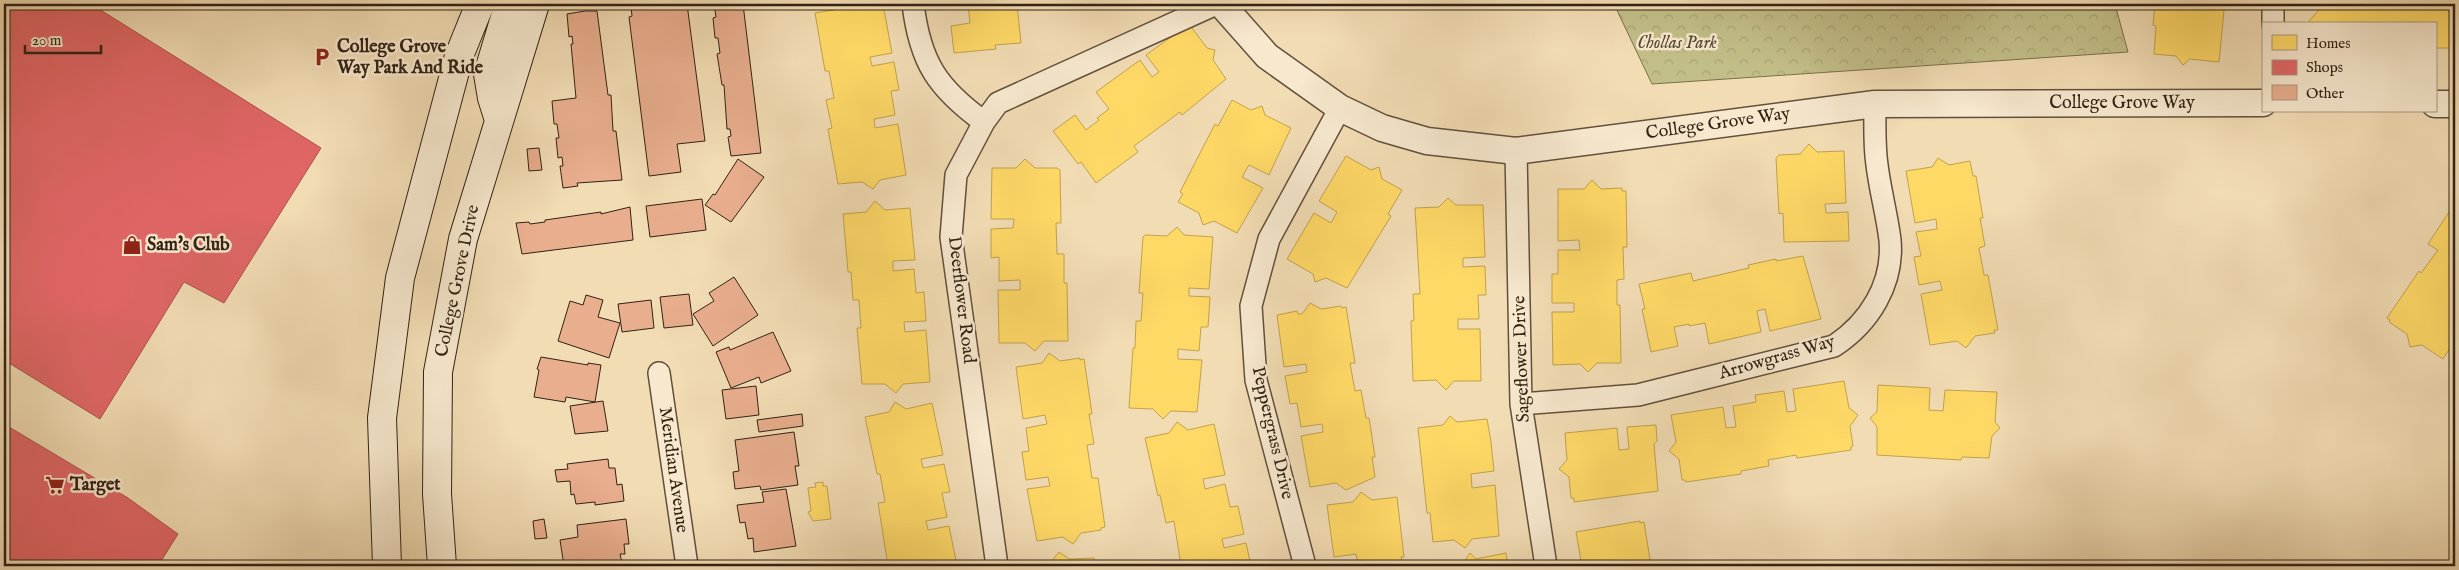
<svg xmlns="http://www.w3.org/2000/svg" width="2459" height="570" viewBox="0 0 2459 570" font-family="'IM FELL English',serif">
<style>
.forest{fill:url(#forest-crowns);stroke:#7a704e}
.homes{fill:#ffd966;stroke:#c1a24d}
.shops{fill:#e06666;stroke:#ac524d}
.building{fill:#e9ae8e;stroke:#312214}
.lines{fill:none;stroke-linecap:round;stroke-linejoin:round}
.minor-casing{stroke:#61503c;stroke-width:24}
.tertiary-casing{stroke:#61503c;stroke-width:29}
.secondary-casing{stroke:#312214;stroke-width:30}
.minor{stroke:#f7e8ce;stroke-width:21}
.tertiary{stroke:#f7e8ce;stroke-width:26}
.secondary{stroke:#f7e8ce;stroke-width:28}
.labels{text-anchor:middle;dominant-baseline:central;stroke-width:5;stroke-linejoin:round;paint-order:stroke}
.park-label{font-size:18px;font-style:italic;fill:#554931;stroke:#f7e8ce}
.poi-label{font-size:18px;font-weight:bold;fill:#312214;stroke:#f7e8ce;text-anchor:start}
.street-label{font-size:18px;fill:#312214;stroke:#f7e8ce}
</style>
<defs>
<pattern id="forest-crowns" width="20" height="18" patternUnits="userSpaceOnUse" patternTransform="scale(1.25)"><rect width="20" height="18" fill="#c2be88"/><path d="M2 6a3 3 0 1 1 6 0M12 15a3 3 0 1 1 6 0" fill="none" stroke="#a7a374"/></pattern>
</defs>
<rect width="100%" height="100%" fill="#f2dcb4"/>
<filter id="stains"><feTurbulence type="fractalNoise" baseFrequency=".004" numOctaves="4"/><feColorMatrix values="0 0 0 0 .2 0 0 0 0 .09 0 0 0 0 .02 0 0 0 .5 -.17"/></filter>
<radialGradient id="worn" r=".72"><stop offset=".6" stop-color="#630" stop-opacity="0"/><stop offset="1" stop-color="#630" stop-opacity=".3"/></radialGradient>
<path class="forest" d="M1614,4H2115L2128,52L1652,84Z"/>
<path class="homes" d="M843,4L856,6L883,4L892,53L870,57L872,66L894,62L899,90L891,91L895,115L874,119L875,128L898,124L906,175L880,180L873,189L862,182L838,184L828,129L832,128L826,100L834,98L829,71H825L815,13L839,9Z
M968,4H1017L1021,43L995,45L996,49L954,53L951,26L970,23Z
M1039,4H1055L1042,9Z
M2155,4H2202V8L2224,10L2219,62L2190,59L2183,65L2176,56L2154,54L2156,26L2153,25Z
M2318,4H2371V7H2380V4H2455V48H2435V24H2313L2309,21L2318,11Z
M1189,24L1207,48L1215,50L1213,60L1226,79L1182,115L1180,112L1134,146L1138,152L1096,183L1081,162L1078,164L1053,131L1075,115L1086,130L1099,120L1097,118L1109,109L1096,92L1140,60L1152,77L1159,72L1146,55Z
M1232,100L1251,110L1262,106L1265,115L1291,128L1269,175L1249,165L1242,177L1263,188L1237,233L1214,221L1203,225L1199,213L1178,202L1183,194L1180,192L1215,124L1218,126Z
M1809,144L1817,152L1844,151L1846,203L1825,204L1826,213L1848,212L1849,241L1784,242L1783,213L1779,214L1776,158L1779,155L1800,154Z
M1346,156L1371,170L1379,167L1382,179L1402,190L1388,214L1391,216L1347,288L1326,278L1315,282L1313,274L1287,259L1314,213L1331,223L1337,212L1319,201Z
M1938,158L1949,165L1970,161L1973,176H1976L1983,218H1980L1985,246L1979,248L1984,275H1988L1998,330H1994L1995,333L1975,336L1966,348L1957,341L1930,345L1921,294L1942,290L1940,281L1919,285L1914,257L1921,256L1916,232L1937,229L1936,219L1915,223L1906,171L1932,167Z
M1025,159L1035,168H1057L1060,170L1061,223H1056L1057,254H1064V283H1067L1068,341H1044L1035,351L1025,343H999L998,290H1020V280L999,281V257L991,258V229L1013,228L1014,219H991L992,168H1016Z
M1592,180L1601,189L1622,188V191H1626L1627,247H1623L1624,279L1617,280V305H1620L1621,363H1597L1588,372L1580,364L1553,365L1552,312H1574V303H1552V274H1558V250H1580L1579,240L1558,241V189H1584Z
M1448,198L1456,205H1483L1485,257L1463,258V267L1485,266L1486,295H1478L1479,319H1458V329H1480L1481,381H1454L1446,390L1436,380L1413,381L1411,321L1414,320L1413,294H1420L1415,208L1439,207Z
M875,201L885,210L910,208L915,260L893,261V271L914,269L916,293L924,292L926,321L904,322L905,332L926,330L930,382L903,384L896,393L885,384H862L857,328H861L859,300H853L851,272H848L843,214L866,212Z
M2455,203V340L2443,359L2422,345L2410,347L2407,334L2389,322L2390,320L2387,318L2419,271L2421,273L2438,250L2428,244Z
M1177,227L1184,235L1213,237L1209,289L1189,288V296L1210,297L1208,327H1201L1199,351L1178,349V359L1202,360L1197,412L1171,411L1163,419L1153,409L1129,408L1133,348H1135L1136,321H1141L1143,293H1139L1143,237L1145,235L1167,236Z
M1803,256L1821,319L1770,331L1765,309L1757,311L1761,332L1709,344L1705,323L1689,326V324L1674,327L1678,346L1651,352L1642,309H1645L1639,284L1691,273L1693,281L1749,268L1748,265L1776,259V261Z
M1310,303L1321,309L1341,306L1342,308L1346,307L1355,363H1350L1355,391L1361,390L1366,418H1369L1375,457H1372L1375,477L1346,490L1336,483L1310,487L1301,436L1323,432L1322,424L1301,427L1297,403L1290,404L1285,376L1307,372L1306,364L1284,367L1277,315L1297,311L1298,314H1302Z
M1049,353L1060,361L1080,358V360L1084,359L1092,414H1089L1094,444L1087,445L1092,478H1098L1105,527L1101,528V530L1081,533L1073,544L1063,537L1037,541L1027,489L1050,486L1048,477L1026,480L1022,452L1029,451L1026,428L1047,424L1045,415L1023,419L1016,367L1042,363Z
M1844,381L1849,408L1858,415L1850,426L1853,446L1851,447V450L1797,458L1796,455L1768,460L1769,466L1741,471V474L1686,482L1685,480H1682L1679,459L1669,451L1676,442L1671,415L1723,407L1726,428L1736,427L1733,406L1756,402L1755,395L1784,391L1787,412L1796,411L1793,389Z
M1878,385L1930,388L1929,410L1943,411L1945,390L1997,392L1995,422L2000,428L1992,436L1989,458L1962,457L1961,460L1877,455V427L1870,418L1877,412Z
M895,402L906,409L932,403L943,455L921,459L923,468L944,464L950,492L942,493L947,517L926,521L928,530L949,526L957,566H888L878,503L885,502L880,474H877L865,417L889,412Z
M1450,416L1457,422L1487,419L1491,442L1494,471L1471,474L1472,488L1495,485L1499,536L1472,539L1465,548L1454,540L1433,542L1430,513H1427L1418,428L1443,425Z
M1177,422L1188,430L1214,424L1225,475L1203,479L1205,489L1225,484L1230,507L1238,506L1244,534L1222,539L1224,548L1246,543L1251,566H1181L1174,521L1166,523L1160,495L1158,496L1145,438L1169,433Z
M1656,425L1657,441L1654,444L1658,491L1574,502V498H1571L1569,477L1559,469L1567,460L1565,433L1617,428L1619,450L1629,449L1627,427Z
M823,482V486H827L831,519L813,521L808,512L811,511L808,488L816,487L815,483Z
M1361,492L1372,500L1397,497L1404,557H1401L1403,566H1337L1358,564L1356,554L1334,557L1327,505L1353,502Z
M1640,521V523L1644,522L1651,566H1582L1576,532Z
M1059,552L1069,559L1094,558L1095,566H1026V564L1052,561Z
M1470,553L1476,559L1506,553L1508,566H1442L1463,563Z"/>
<path class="shops" d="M4,4H91L321,148L224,303L184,282L100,419L4,360Z
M4,424L128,498L178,534L158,566H4Z"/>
<path class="building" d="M655,4H687L705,141L677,144L681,172L649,176L629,17L632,16L631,7Z
M714,4H743L761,153L731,156L728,137L731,136L730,129H727L724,85H722L717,54L720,53L718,38H715L713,18L716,17Z
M585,11H597L608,95H611L613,131H616L622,180L577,183L578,186L563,188L560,166H563L562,157L558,158L556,138H559L557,124H554L552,101L576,98L571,44H573L572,36L569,37L567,14Z
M539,148L542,170L529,171L527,149Z
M738,159L764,177L731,222L705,205L713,194L715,195Z
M702,199L706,230L650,237L646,206Z
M630,207L633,240L522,254L516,223L529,222L530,224L545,222V220L601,212V214Z
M734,277L758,315L713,346L693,314L714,301L709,293Z
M689,294L693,325L664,328L660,297Z
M586,295L603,300L598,317L620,323L609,358L558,341L570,301L583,305Z
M651,300L654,328L622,332L618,304Z
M773,332L791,371L761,383L759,377L731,388L716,352L729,347L730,350Z
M541,357L588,365V363L601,365L595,402L566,397L565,402L534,397L539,370L537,369Z
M756,386L759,415L726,419L722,390Z
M603,401L608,431L575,434L570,406Z
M802,414L803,426L759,432L757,420Z
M794,432L799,466H795L798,485L761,490L760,486L735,489L733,472L739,471L735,440Z
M608,459L609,468H615L617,485L622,484L624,501L595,505V502L576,504L574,494L571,495L570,481L557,482L555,470L568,469L567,464Z
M786,489L796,546L754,552L753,538L748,539L745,522L740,523L737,505L764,502L762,492Z
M544,519L547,538L535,539L533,521Z
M626,519L629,544H624L625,554H620L622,563L598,566H564L560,540L578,537L577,525Z"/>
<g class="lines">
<g class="minor-casing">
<path id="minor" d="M913,4C920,62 937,88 984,122
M2273,4V24
M1516,151L1521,404L1546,566
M659,373L687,566
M1521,404L1638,395L1834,346C1869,323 1894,284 1890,240C1887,215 1880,190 1877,165C1874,145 1875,124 1875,104
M997,566L951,237L956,175L984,122L998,103L1216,4
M1305,566L1256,380L1251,306L1269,239L1340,108"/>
</g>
<g class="tertiary-casing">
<path id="tertiary" d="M1221,4L1267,56L1340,108L1382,128L1427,141L1516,151L1875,104L2263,103
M2435,104H2455"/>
</g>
<g class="secondary-casing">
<path id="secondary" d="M499,120L492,98L488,74L509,4
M387,566L382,418L400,278L459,56L480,4
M442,566L437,494L438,372L463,239L535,4"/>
</g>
<use href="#minor" class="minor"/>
<use href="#tertiary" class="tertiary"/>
<use href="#secondary" class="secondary"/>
</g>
<defs>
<g id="parking-bare" transform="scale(1.5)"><path d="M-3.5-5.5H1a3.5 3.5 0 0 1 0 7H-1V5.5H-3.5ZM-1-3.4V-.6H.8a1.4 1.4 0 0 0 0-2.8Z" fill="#8f2418" stroke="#f7e8ce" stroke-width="2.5" paint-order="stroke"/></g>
<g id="shop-bare" transform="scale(1.5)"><path d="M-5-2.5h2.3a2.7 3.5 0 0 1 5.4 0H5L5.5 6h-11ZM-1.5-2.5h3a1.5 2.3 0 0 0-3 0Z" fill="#8f2418" stroke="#f7e8ce" stroke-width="2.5" paint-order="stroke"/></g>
<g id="supermarket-bare" transform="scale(1.5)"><path d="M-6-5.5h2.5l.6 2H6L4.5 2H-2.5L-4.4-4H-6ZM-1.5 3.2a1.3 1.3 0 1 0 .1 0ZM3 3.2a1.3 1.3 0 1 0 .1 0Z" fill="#8f2418" stroke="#f7e8ce" stroke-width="2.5" paint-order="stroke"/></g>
</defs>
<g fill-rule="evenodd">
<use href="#parking-bare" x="322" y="57"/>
<use href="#shop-bare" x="132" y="245"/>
<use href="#supermarket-bare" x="55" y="485"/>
</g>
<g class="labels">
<g class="park-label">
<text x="1677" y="43">Chollas Park</text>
</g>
<g class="poi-label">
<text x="337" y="47">College Grove<tspan x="337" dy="21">Way Park And Ride</tspan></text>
<text x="147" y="245">Sam's Club</text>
<text x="70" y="485">Target</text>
</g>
<g class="street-label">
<text x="2122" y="103">College Grove Way</text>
<text transform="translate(1718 124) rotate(-8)">College Grove Way</text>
<text transform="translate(458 281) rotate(-78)">College Grove Drive</text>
<text transform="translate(961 300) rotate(83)">Deerflower Road</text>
<text transform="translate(1777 358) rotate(-16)">Arrowgrass Way</text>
<text transform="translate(1522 359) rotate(-92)">Sageflower Drive</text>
<text transform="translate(1272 433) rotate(77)">Peppergrass Drive</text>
<text transform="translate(673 470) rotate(82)">Meridian Avenue</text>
</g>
</g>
<rect width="2459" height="570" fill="none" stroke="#f2dcb4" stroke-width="20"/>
<rect x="5" y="5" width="2449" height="560" fill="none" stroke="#312214" stroke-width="2.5"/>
<rect x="10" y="10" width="2439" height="550" fill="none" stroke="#312214"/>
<rect x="2262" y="22" width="175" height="90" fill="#f7e8ce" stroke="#a89984"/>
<rect x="2272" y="35" width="25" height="15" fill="#ffd966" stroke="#a89984"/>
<text x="2306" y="48" font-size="15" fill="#312214">Homes</text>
<rect x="2272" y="60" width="25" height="15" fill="#e06666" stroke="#a89984"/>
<text x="2306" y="72" font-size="15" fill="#312214">Shops</text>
<rect x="2272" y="85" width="25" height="15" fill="#e9ae8e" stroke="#a89984"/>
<text x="2306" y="98" font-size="15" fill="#312214">Other</text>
<path d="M25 45v8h76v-8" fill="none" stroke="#312214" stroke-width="2.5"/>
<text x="32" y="45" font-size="15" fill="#312214" stroke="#f7e8ce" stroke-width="4" paint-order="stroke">20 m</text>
<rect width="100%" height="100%" filter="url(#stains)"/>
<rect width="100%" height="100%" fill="url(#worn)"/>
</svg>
